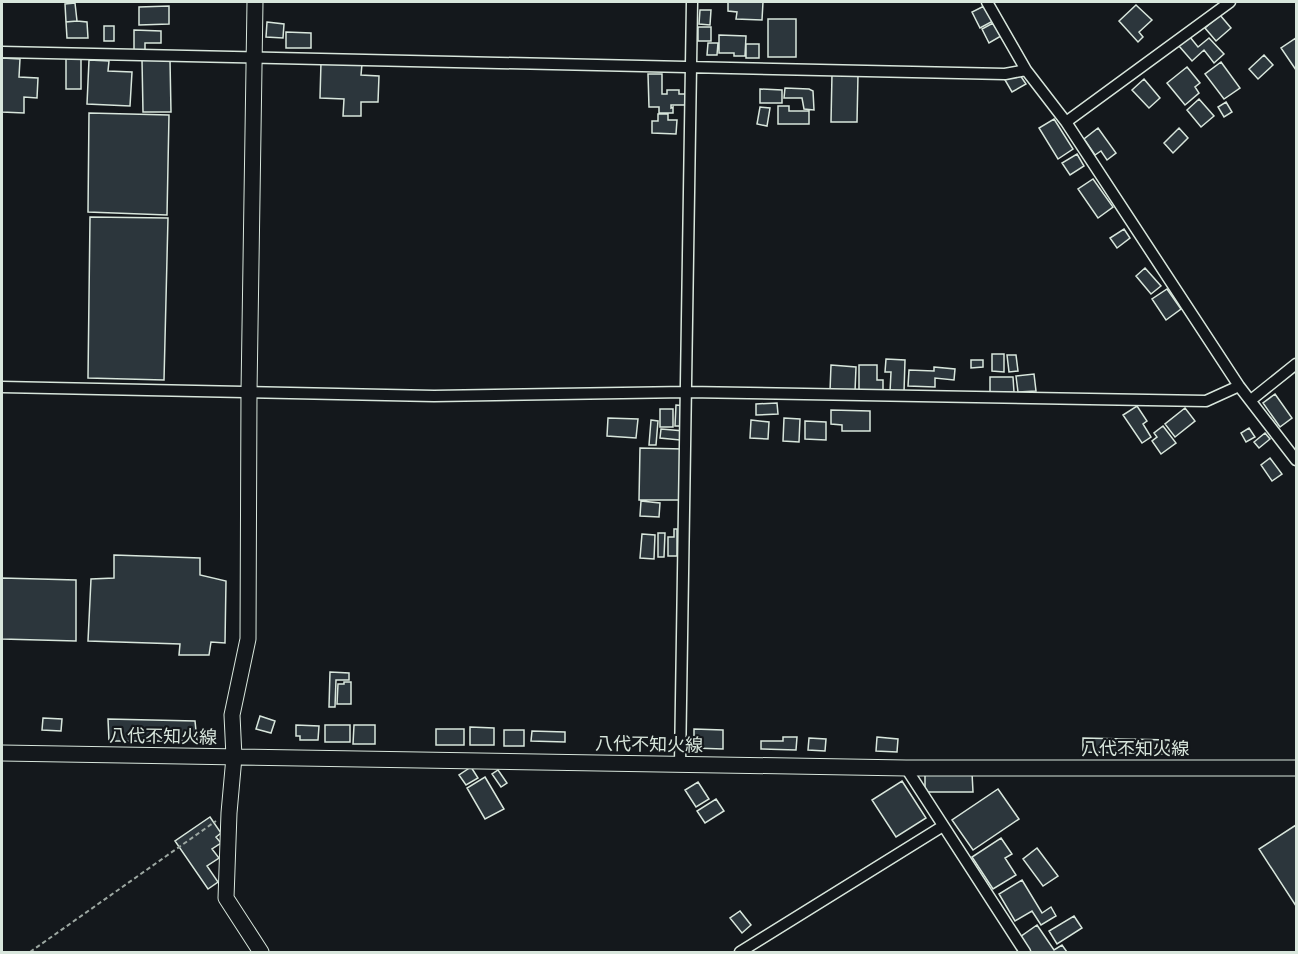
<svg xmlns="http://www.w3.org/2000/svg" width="1298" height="954" viewBox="0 0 1298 954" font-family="'Work Sans','Noto Sans JP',sans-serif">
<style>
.building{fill:#2c363c;stroke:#d8e6dc;stroke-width:1.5}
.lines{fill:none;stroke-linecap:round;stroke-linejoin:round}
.minor-casing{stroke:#d8e6dc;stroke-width:13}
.secondary-casing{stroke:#d8e6dc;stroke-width:17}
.path{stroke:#9da8a2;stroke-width:2;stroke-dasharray:4.5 3;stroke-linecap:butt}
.minor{stroke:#14181c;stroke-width:10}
.secondary{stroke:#14181c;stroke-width:15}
.labels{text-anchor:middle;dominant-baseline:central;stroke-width:4.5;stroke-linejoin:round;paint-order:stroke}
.street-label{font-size:18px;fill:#d8e6dc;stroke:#14181c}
</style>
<rect width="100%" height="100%" fill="#14181c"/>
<path class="building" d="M728,2H763L762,20L736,19L737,12L728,11Z
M75,3L77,21L66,22L65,4Z
M1136,5L1152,20L1139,32L1143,37L1138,42L1119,21Z
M169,6V24L139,25V7Z
M984,6L993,21L980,28L972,12Z
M700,10H711L710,25L699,24Z
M1220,15L1231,28L1216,41L1205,28Z
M768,19H796V57H768Z
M77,21L87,22L88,38H67L66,22Z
M267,22L284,24L283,38L266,37Z
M993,23L1001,36L989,43L982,29Z
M104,26H114V41H104Z
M698,27H711V41H698Z
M134,30L161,31V43H145V50H134Z
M286,32L311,33V48H286Z
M719,35L746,36L745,56H734V53H719Z
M1190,37L1198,47L1209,38L1224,54L1214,63L1204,50L1192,61L1179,46Z
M1296,38V70L1281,48Z
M708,43H718L717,55H707Z
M746,44H759V58H746Z
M1264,55L1273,65L1258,79L1249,69Z
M2,58L20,59L19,77L38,78L37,98L24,97V113L2,112Z
M66,58H81V89H66Z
M89,60L109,61L108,71L132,72L130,106L87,104Z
M142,60H170L171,112H143Z
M321,62L362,64L361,75L379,76L378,102H361V116H343L344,99L320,98Z
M1221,62L1240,88L1224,99L1205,74Z
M1187,67L1200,83L1195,87L1199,93L1185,105L1167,83Z
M648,74H662V94H667V90H679V94H686V105H671V108L673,107V113H659V107H649Z
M832,74L858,75L857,122H831Z
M1020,75L1026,84L1012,92L1005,80L1011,76Z
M1144,79L1160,98L1149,108L1132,90Z
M785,88L809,89L813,91L814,110L804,109L802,98H784Z
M760,89L782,90V103H760Z
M1199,99L1214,116L1201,127L1187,110Z
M1226,102L1232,112L1224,117L1218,107Z
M778,106H789V111H809V124H778Z
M760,107L770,108L767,126L757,124Z
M89,113L169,115L167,215L88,212Z
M658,114H668V120H677L676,134L652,133V121H658Z
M1054,119L1073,149L1058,159L1039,128Z
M1098,128L1116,153L1107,160L1101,151L1095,155L1084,139Z
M1179,128L1188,138L1173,153L1164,143Z
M1077,154L1084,166L1070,175L1062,163Z
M1093,179L1113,207L1098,218L1078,189Z
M90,217L168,218L164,380L88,378Z
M1124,229L1130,238L1117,248L1110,238Z
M1145,268L1161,286L1151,294L1136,276Z
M1167,289L1181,309L1166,320L1152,299Z
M992,354H1004V372L992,371Z
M1007,355H1016L1018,371L1009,372Z
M886,359L905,360L904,392H890L891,372H885Z
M971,360H983V367L971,368Z
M831,365L856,367L855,392L830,391Z
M859,365H877V380H883V392L859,391Z
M934,367L955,369L954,380L935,378V387L908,386L909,370L934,371Z
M1034,374L1036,391L1018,392L1016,376Z
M990,377H1013L1014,392L990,393Z
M1275,394L1292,418L1280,427L1263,403Z
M777,403L778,414L756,415V404Z
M676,405L686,406L685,426H675Z
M1137,406L1147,421L1143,424L1151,437L1142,443L1123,415Z
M1185,408L1195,421L1175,437L1165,424Z
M660,409H673V427H660Z
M831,410L870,411V431H842V425L831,424Z
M608,418L638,419L636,438L607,436Z
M784,418L800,419L799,442L783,441Z
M651,420L658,421L656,445H649Z
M751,420L769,422L768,439L750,438Z
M805,421L826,422V440L805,439Z
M1163,426L1176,443L1161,454L1152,441L1157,437L1154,433Z
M1249,428L1255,437L1246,442L1241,433Z
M661,429L684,431L680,440L660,438Z
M1265,433L1270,439L1259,448L1254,442Z
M640,448L683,449L682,500H639Z
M1270,458L1282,474L1272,481L1261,465Z
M641,501L660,503L659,517L640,516Z
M674,529H677V556H668V537H674Z
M658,533H665L664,557H658Z
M642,534L655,535L654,559L640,558Z
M114,555L200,558V575L226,581L225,643L211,642L209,655H179L180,644L88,641L91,579L114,578Z
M2,578L76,580V641L2,639Z
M330,672L349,673V680H336L335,707H329Z
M344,682H351V704H337L338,684H344Z
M260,716L275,721L271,733L256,729Z
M43,718L62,719L61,731L42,730Z
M108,719L195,721L197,741H109Z
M296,725L319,726L318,740H300V736H296Z
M325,725H350V742H325Z
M354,725H375V744H353Z
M470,727L494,728V745H470Z
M436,729H464V745H436Z
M694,729L723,730V749L694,748Z
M504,730H524V746H504Z
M532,731L565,732V742L531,741Z
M783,737H797L796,750L761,749V741H783Z
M877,737L898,739L897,752L876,751Z
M809,738L826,739L825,751L808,750Z
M1083,738L1169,740V754L1083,752Z
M471,767L478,778L466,785L459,775Z
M498,770L507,783L501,787L492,774Z
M925,773H972L973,792H925Z
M485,777L504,809L485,819L467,788Z
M902,781L926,818L896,837L872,800Z
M698,782L709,799L696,807L685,790Z
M998,789L1019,819L973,850L952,820Z
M716,799L724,811L705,823L697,811Z
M210,817L221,833L216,837L221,843L212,849L219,858L207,866L218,882L208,889L175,841Z
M1296,825V906L1259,849Z
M1001,838L1012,854L1005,858L1016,875L993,889L972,857Z
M1037,848L1058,876L1043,886L1023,859Z
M1022,880L1042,913L1051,907L1056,916L1041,925L1032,911L1015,921L999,894Z
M740,911L751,925L742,933L730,918Z
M1074,916L1082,928L1057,944L1049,931Z
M1037,925L1054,950L1062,945L1067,952H1031L1020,937Z"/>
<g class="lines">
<g class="minor-casing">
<path id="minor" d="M987,2L1026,70L1066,122L1239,386L1296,460
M2,52L1005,74L1026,70
M1066,122L1230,2
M2,387L434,396L687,392L1206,401L1239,386
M1251,400L1296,364
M680,764L692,2
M906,768L1025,952
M740,952L943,826"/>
</g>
<g class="secondary-casing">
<path id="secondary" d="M255,2L249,392L248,639L232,715L234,757L229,813L226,898L261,952
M2,753L906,768H1296"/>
</g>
<path class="path" d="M30,952L216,821"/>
<use href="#minor" class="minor"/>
<use href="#secondary" class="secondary"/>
</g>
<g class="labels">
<g class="street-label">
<text transform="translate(163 736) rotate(1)">八代不知火線</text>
<text transform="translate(649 744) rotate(1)">八代不知火線</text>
<text x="1135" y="748">八代不知火線</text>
</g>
</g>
<rect width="1298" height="954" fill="none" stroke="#d8e6dc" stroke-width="6"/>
</svg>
